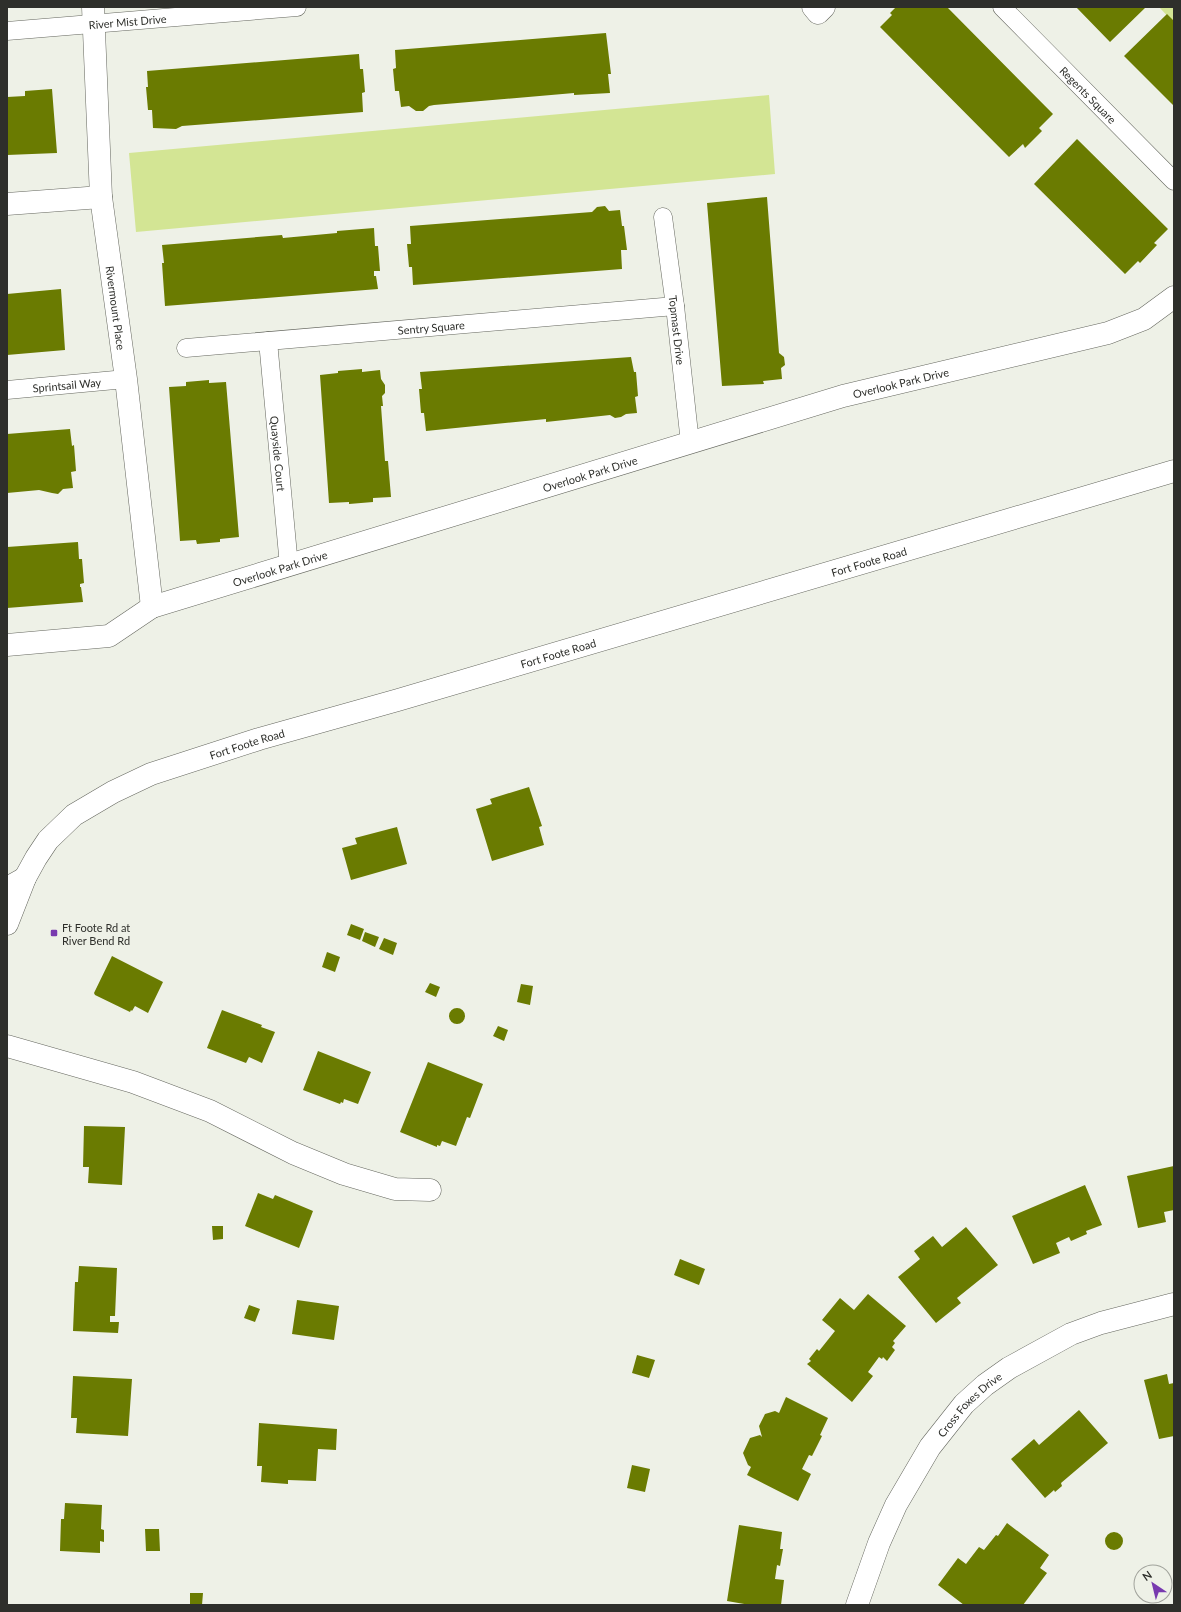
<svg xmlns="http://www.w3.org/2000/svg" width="1181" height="1612" viewBox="0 0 1181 1612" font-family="Lato,sans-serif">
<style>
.green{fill:#d3e594}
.building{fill:#6a7b01}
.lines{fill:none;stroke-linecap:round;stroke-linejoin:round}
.lane-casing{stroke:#65675f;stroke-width:19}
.street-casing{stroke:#65675f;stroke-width:23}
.secondary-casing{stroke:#65675f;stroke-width:23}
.lane{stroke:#fff;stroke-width:18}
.street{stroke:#fff;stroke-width:22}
.secondary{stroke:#fff;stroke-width:22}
.poi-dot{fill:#783aaf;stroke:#eef1e7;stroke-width:1.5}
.labels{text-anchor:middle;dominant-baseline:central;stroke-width:4;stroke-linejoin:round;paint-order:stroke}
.street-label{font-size:11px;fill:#2e2f2b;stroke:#eef1e7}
.poi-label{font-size:11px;fill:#2e2f2b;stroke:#eef1e7;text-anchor:start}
</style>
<rect width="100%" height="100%" fill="#eef1e7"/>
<path class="green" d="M1159,7H1174V23Z
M769,95L775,174L136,232L129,153Z"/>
<path class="building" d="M896,7H947L1053,114L1039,128L1042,131L1025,148L1023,144L1009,157L880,27L892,15L890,13Z
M1076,7H1146L1110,42Z
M1167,14L1174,21V106L1124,56Z
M606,33L611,74H608L610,93L574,95V93L434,105L429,106L423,111H416L409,106L401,107L399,91H395L393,69L396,68L395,50Z
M359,54L360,69H363L365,92L362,93L363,112L182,126L176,129L153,128L152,110H148L146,87H148L147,71Z
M52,89L57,153L7,155V97L25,96V91Z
M1077,139L1168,229L1154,243L1157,245L1140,263L1138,261L1125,274L1034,184Z
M767,197L779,353L784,357L785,365L781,368L782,379L763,381L764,384L722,386L707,203Z
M605,206L609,211L620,210L622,226H624L627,250H621L622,269L413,285L412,267H409L407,244H411L410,226L592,212L597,207Z
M374,228L375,246H378L380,271H374V276H376L378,289L165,306L162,263H164L162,245L282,235L283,238L337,233V231Z
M61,289L65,350L7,355V294Z
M631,357L634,372H636L638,396L635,397L637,413L626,414L621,417L615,418L610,415L546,422V419L426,431L424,413H421L419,389H422L420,372Z
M362,369V372L380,370L381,379L385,385V393L382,396L383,406H381L385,461H388L391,497L373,498V502L349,504V502L329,503L320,375L338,373V371Z
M209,380V383L226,382L239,537L220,539V542L197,544L196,540L180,541L169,387L186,386V382Z
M70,429L72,446L74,445L76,471L71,472L73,488L63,489L58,494L52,493L39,490L7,493V434Z
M78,542L79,559H82L84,583L80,584V587H81L83,602L7,608V547Z
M529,787L542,826L539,827L544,845L492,861L476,809L492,804L490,799Z
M397,827L407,864L351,880L342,848L357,844L355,838Z
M351,924L364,929L360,940L347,935Z
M365,932L379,937L375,947L362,941Z
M384,938L397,943L393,955L379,949Z
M327,952L340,957L335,972L322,967Z
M112,956L163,982L148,1013L135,1006L132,1011L131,1010L130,1012L95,995L94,993Z
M430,983L440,987L436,997L425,992Z
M521,984L533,986L530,1005L517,1002Z
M449 1016a8 8 0 1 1 16 0a8 8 0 1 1-16 0Z
M222,1010L262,1025L261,1027L275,1032L262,1063L249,1057L246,1063L207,1048Z
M498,1026L508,1030L504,1041L493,1036Z
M318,1051L371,1072L358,1104L344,1099L343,1103L341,1102L340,1104L303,1090Z
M428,1062L483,1084L470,1118L467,1117L456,1146L442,1141L440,1146L437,1145V1147L400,1132Z
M84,1126L125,1127L122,1185L88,1183L89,1167H83Z
M1174,1166V1210L1164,1212L1166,1222L1138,1228L1127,1176Z
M1085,1185L1102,1225L1086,1231L1087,1234L1071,1241L1069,1237L1056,1243L1060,1253L1033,1264L1012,1216Z
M258,1193L273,1199L275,1195L313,1211L299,1248L245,1226Z
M212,1226H223V1239L213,1240Z
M966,1227L998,1265L957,1298L961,1303L936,1323L898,1277L920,1259L914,1251L933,1236L942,1247Z
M680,1259L705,1269L699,1285L674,1275Z
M79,1266L117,1268L115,1316H110V1322H119L118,1333L73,1331L75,1282H78Z
M868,1294L906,1326L893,1341L895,1343L892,1347L895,1350L887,1361L883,1357L882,1359L879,1357L868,1372L873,1376L852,1402L807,1364L811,1361L809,1359L817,1349L819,1351L835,1331L822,1320L840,1298L854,1310Z
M297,1300L339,1306L334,1340L292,1334Z
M249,1305L260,1309L255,1322L244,1318Z
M637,1355L655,1360L649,1378L632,1373Z
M1167,1374L1169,1384L1174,1383V1436L1159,1439L1144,1380Z
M73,1376L132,1379L128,1436L76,1433L77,1418H71Z
M786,1397L828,1418L820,1435L822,1436L812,1456L809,1455L802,1469L811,1474L798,1501L747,1475L751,1467L748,1465L743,1453L750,1438L760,1435L762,1437L759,1426L765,1414L775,1411L779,1413Z
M1079,1410L1108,1443L1061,1483L1062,1486L1055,1492L1054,1490L1045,1498L1011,1459L1034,1439L1039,1445Z
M259,1423L337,1429L336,1450L318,1449L316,1481L288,1480V1484L261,1482L262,1466H257Z
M632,1465L650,1469L645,1492L627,1488Z
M65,1503L102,1505L101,1529L104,1530V1542L100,1541V1553L60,1551L61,1519H64Z
M1007,1523L1049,1555L1040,1568L1047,1573L1023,1605H964L938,1585L958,1558L966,1564L979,1547L984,1550L996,1535L998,1536Z
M739,1525L782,1532L780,1549H783L780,1566L777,1565L775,1579L784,1580L781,1605H750L727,1601Z
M145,1529H159L160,1551H146Z
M1105 1541a9 9 0 1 1 18 0a9 9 0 1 1-18 0Z
M190,1593H203L202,1605H190Z"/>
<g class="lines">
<g class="lane-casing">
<g id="lane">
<path id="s1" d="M1002,7L1174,181"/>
<path id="s2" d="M7,31L297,7"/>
<path id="s3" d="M663,217L675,306L690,443"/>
<path id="s4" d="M268,341L289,566"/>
<path id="s5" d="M186,348L675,306"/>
<path id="s6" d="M7,390L126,379"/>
</g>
</g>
<g class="street-casing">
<g id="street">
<path id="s7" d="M93,7L101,197L126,379L152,607"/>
<path d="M813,7L818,13L824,7"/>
<path d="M7,204L101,197"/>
<path id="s8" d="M7,645L109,636L152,607L843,396L1108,333L1144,319L1174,297"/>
<path d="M7,888L25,878"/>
<path d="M7,1046L133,1082L210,1111L293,1153L344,1174L395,1189L430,1190"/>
<path id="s9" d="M857,1605L879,1543L896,1505L930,1447L964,1404L985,1385L1009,1368L1071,1334L1101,1323L1174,1304"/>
</g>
</g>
<g class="secondary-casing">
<g id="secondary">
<path id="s10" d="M7,924L25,878L36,858L48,840L74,815L113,792L151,774L259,739L398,700L1174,471"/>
</g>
</g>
<use href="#lane" class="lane"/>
<use href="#street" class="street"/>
<use href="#secondary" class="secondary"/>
</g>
<rect class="poi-dot" x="50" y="929" width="8" height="8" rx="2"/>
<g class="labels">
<g class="street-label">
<text stroke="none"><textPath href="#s2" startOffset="121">River Mist Drive</textPath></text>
<text stroke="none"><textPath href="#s1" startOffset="123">Regents Square</textPath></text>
<text stroke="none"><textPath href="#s7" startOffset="302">Rivermount Place</textPath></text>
<text stroke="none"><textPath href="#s5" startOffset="246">Sentry Square</textPath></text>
<text stroke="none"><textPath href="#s3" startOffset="114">Topmast Drive</textPath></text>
<text stroke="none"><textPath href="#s8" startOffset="936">Overlook Park Drive</textPath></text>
<text stroke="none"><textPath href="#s6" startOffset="60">Sprintsail Way</textPath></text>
<text stroke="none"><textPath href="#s4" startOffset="113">Quayside Court</textPath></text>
<text stroke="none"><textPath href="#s8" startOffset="612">Overlook Park Drive</textPath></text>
<text stroke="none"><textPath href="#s10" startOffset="966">Fort Foote Road</textPath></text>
<text stroke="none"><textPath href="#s8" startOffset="288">Overlook Park Drive</textPath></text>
<text stroke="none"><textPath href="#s10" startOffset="642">Fort Foote Road</textPath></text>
<text stroke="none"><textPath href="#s10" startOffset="318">Fort Foote Road</textPath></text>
<text stroke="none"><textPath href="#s9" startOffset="233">Cross Foxes Drive</textPath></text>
</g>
<g class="poi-label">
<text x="62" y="927">Ft Foote Rd at<tspan x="62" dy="13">River Bend Rd</tspan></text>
</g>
</g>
<rect width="1181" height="1612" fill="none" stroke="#2e2f2b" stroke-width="16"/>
<g transform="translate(1153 1584) rotate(325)"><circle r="19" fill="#eef1e7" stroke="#a1a39c"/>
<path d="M0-3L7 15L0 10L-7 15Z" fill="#783aaf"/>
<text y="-6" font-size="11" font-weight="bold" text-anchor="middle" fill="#2e2f2b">N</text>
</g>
</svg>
